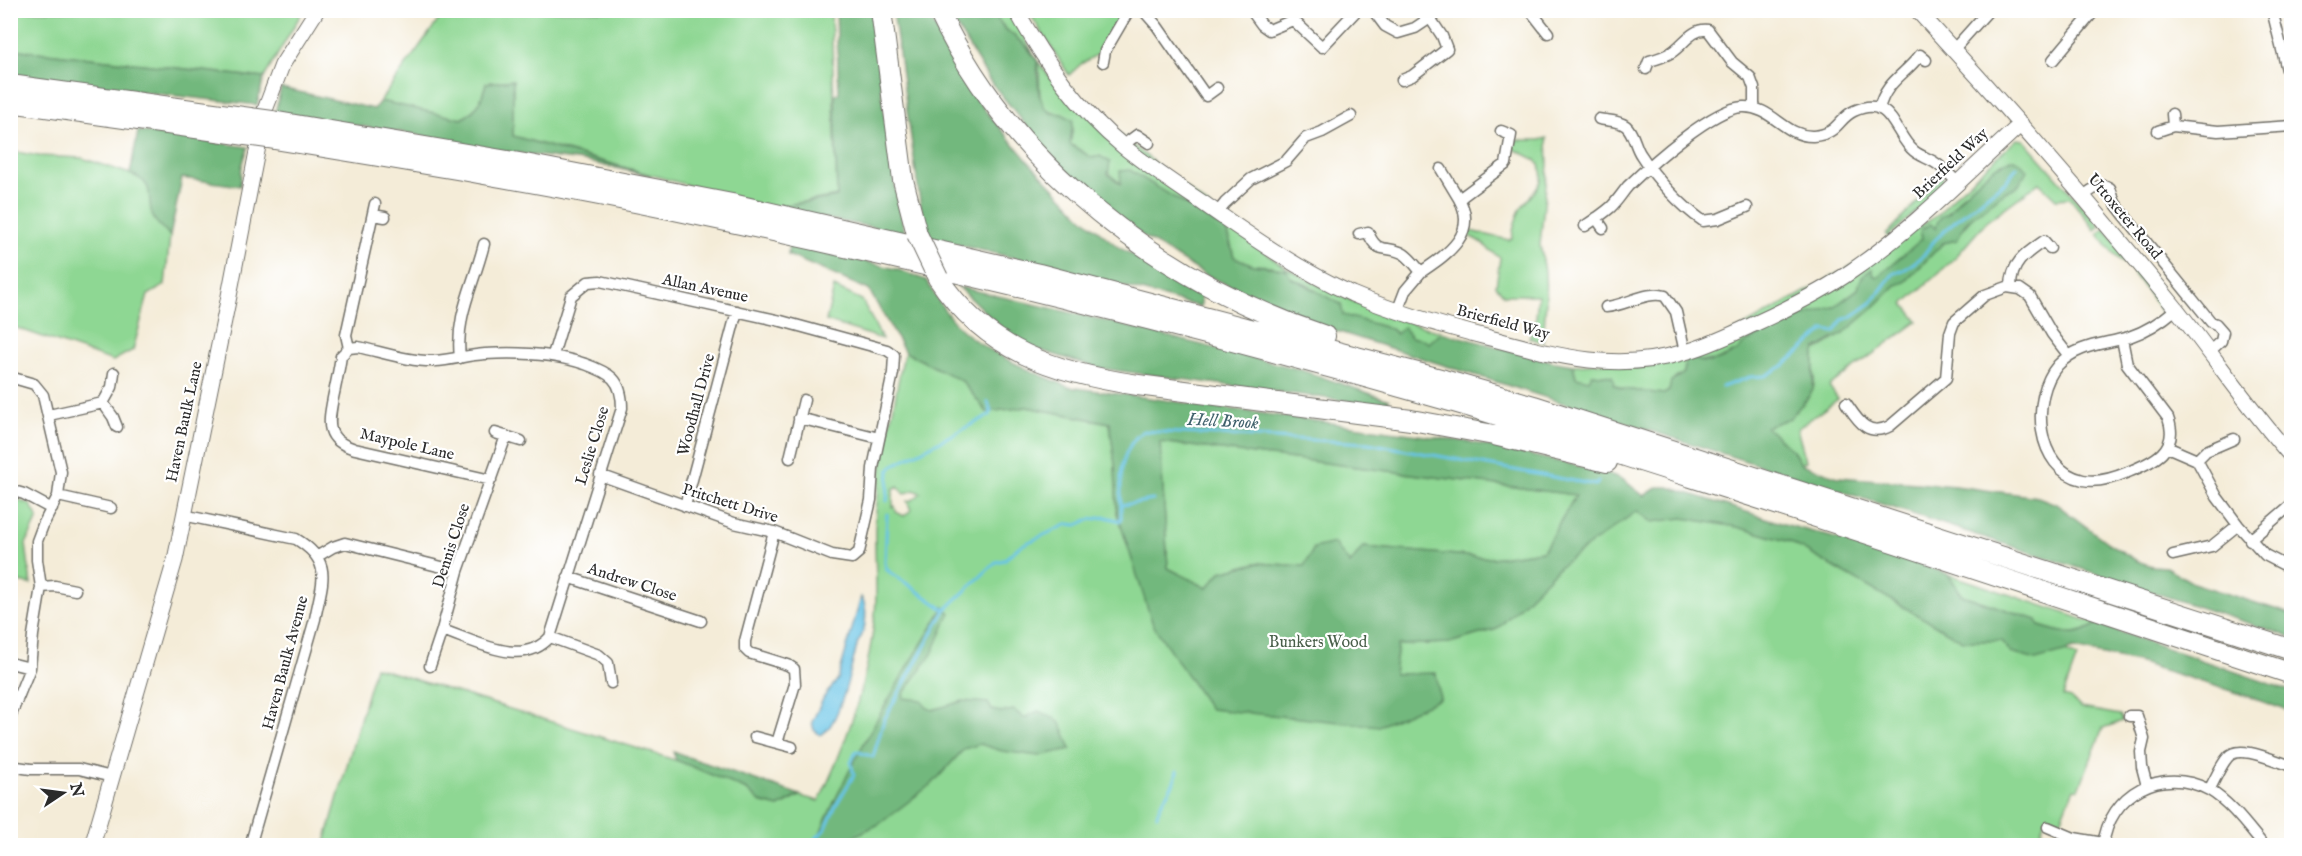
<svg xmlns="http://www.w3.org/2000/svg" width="2302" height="856" viewBox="0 0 2302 856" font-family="'IM FELL English',serif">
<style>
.green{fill:#8ed793;stroke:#5c815f;stroke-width:1.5;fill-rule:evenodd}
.forest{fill:#72b87d;stroke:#4e7254;stroke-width:1.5;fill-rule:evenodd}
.water{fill:#68c4e6;stroke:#4a7888;stroke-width:1.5}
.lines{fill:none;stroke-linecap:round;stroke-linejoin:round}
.stream{stroke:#68c4e6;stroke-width:3}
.street-casing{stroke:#716f68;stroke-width:13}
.secondary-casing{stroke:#716f68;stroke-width:17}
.highway-casing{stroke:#716f68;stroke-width:22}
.street{stroke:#fff;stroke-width:10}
.secondary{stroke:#fff;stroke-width:15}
.highway{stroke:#fff;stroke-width:20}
.highway-bridge-casing{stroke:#716f68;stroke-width:22;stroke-linecap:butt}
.highway-bridge{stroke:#fff;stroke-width:20}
.labels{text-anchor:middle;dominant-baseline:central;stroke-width:4.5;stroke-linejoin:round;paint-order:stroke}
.street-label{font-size:16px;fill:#2b2b2b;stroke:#fff}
.park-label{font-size:16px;fill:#495f4a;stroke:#fff}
.water-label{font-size:18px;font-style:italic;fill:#40616c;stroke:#fff}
</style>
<rect width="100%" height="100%" fill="#fff"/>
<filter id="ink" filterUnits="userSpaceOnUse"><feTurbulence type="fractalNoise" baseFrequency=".0167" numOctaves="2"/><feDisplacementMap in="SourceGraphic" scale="12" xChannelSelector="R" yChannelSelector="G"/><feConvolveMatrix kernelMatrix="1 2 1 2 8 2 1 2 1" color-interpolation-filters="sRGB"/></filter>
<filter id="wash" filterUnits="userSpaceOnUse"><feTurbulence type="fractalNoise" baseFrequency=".008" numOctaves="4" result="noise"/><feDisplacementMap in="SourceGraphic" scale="24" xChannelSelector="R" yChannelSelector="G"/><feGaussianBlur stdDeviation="1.35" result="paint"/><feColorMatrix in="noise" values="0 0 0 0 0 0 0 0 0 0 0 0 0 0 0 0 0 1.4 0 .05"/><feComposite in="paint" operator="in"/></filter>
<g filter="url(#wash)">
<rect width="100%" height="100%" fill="#f4ecd8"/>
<path class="green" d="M11,11H303L264,78L11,49Z
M445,11H831L837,196L769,208L513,136V80L486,83C481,102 479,108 462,119L380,101Z
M992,11H1010L1037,60L1052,80L1279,263C1329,294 1384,316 1441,332L1429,343L1411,337L1409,333L1397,334L1391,329L1342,315L1341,304L1317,293L1310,286L1291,278L1271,266L1253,265L1234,257C1232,249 1230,236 1225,230C1218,222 1171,194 1160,192C1127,183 1116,192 1100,156L1092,158L1070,144L1073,128L1062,114C1027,113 1046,77 1036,58C1030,46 1016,38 1006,29C1001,24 996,17 992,11Z
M1028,11H1123L1098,54L1081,64L1069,75Z
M1547,138L1548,165L1540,245L1545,271L1546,301L1543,342L1529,338L1536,317L1538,295H1504L1496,286L1500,258L1479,241L1469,236L1470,231L1509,240L1512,238C1513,229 1516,218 1520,210C1530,192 1552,184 1536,160L1512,148L1514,140H1539Z
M2017,139L2024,140L2100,226L2095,230L2070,198L2056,199L2039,183L1987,221L1953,260L1904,304L1918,321L1829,386L1838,399L1797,429L1806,461L1801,464L1793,451L1765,427C1782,417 1810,407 1814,385C1815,374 1813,363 1814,352L1843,334L1871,310L1896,285L1906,281L1943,243L1957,240C1967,214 1994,197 2019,185L2013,159L2002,163L1981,179L1970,191L1963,194L1936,228L1877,277L1874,276L1872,269C1863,275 1860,278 1859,288L1834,307L1792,319L1740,350L1717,360L1699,361L1691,356L1899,239L1938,215L1957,193Z
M10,151L39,156L82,158L142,178L149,189L154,218L170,236L165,285L148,295L133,350L113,361L11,326Z
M1943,175V187L1888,237L1886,235Z
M2105,229L2163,300L2161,312L2129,267L2113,254L2098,234Z
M834,287L862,300L882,339L826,321Z
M905,352L962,381L987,412L1027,407L1110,423L1115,465L1117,513L1135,565L1379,726L1440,698L1394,674L1398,645L1449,643L1497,629L1559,567L1637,510L1733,516L1793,538L1922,617L2029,636L2077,657L2063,696L2071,698L2081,708L2120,715L2123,721L2103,728L2079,789L2074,788L2060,823L2045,819L2041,831L2047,836V845L324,846L375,667L691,765L747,790L760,802L779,807L800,796L819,801C848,740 868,682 875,614C878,585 874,556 875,527C877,486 885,446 894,405C897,388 900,369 905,352ZM898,486L904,494L914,490L921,493L912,500L907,501L911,510L904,516L896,512L895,506L893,507V489Z
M1686,357L1684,373L1672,381L1669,391L1664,394L1622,389L1613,384L1611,376L1592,374L1589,381L1576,377L1573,365Z
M1160,442L1576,495L1543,551L1492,558L1363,547L1350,565L1305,566L1256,563L1221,572L1207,588L1168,568Z
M11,498L30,504L38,518L26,544L31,584L11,581Z
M1948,574L2097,624C2074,639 2064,633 2039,626L2037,620L1962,595Z"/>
<path class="forest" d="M836,11H873C881,85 887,160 905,233L769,208L837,197L835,94H839Z
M893,11H926L949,53L984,109L1028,161L1081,216L1118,247L1201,294V307L1032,262L930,238L921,208Z
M947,11H992L1004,28L1025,45L1037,60L1039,94L1045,108L1051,113L1062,114L1073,120L1070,144L1092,158L1100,156L1110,162L1108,174L1121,184L1120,171L1130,170L1226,230L1234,257L1253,265L1286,269L1291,278C1309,285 1323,296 1341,304L1343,315L1391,329L1396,334L1403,327L1411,337L1424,340L1429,343L1441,332L1555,362L1573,365L1576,377L1589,380L1592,374L1612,376L1614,380L1613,384L1622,389L1664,394L1669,391L1671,381L1684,373L1686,357L1691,356C1691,356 1698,361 1699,361C1712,365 1737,355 1743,344L1792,319L1834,307L1858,289C1860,278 1863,275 1872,269L1874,276L1877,277L1922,239L1920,230L1930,224L1936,228C1937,220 1941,215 1949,213C1958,198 1985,172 2001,164C2005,162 2009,162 2014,159L2022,164L2027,170L2019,185L2005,192L1966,222L1957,240L1943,243L1905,282L1896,285L1871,310L1843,334L1816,349L1814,357L1813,389L1809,396L1790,418L1766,427L1793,451L1801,464L1838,477L1955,486L2038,497L2056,504L2108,543L2137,561L2152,566L2166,567L2193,583L2291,614V637L1897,509L1308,322L1204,274L1141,235L1077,182L1047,151L990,81Z
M11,49L264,78L257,105L11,77Z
M513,80V136L651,176L584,161L491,150L412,134L275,113L281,88L374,109L380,101L462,119C479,108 481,102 486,83Z
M138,131L248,147L242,166L240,186L182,178L170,236C165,230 156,224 153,217C145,197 158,184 130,174Z
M789,243L896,269L926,280C936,298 949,320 965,333C996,357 1033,372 1069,387L1469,442L1601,471L1622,479L1644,496L1658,487H1669L1784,524L1882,551L1948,574L1962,595L2037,620L2039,626C2064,633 2074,639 2097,624L2291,691V712L2241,694L2137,662L2074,649L2036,660L2011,653L2002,641H1963L1790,542L1737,527L1683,518L1652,522L1637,511L1559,567L1497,629L1449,643L1398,645L1394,674L1436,673L1440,699L1379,726L1210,709L1153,625L1117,513L1115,465L1110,423L1027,407L987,412L962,381L905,352L869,290L788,255ZM1160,442L1576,495L1543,551L1492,558L1363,547L1350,564L1334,543L1314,548L1304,566L1257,563L1221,572L1207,588L1168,568Z
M959,287L1094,318L1298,369L1389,400L1385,406L1098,368L1036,349L1010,336Z
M944,607L950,613L932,654L904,693L903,698L922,700L926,707L932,710L963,701L988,703L992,710L1001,712L1014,710L1024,718L1038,711C1066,722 1060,723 1071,749L1039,756L1002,751L980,744L964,749L934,782L879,824L838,844L815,845C849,762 897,684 944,607Z
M673,752L800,795L779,807L760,802L747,790L676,760Z"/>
<path class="water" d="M861,597C869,607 866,632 858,642C852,662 840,728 820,735L814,730L812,722L824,697L838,679Z"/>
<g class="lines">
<path class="stream" d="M1722,387L1750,377L1765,376L1783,366L1825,330L1835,332L1842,320L1851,317L1871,303L1894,273L1904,270L1922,257L1934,241L1956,220L2007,180L2017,167
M887,501L889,471L892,466L990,415L991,412L988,402
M1122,505L1153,500
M887,514L885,563L887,570L945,610L996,562L1004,560L1020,546L1068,524L1077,525L1088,520L1106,517L1121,521C1122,488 1114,454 1143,431L1368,443L1596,485L1598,482
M1157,815C1160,798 1175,789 1177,771
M809,846L826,828L836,805L854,775L851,763L856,751L873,757L884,720L945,610"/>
</g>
</g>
<g filter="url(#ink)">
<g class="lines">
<g class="street-casing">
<path id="street" d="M1143,10L1157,26L1206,96L1217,88
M1251,10L1262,25L1269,30L1293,20
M1288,10L1293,20L1322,47L1357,10
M1373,10L1385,26L1398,33L1415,28L1430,18L1425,10
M1530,10L1548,33
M2272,10L2288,74L2292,99
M1954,49L1989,10
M2053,60L2095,10
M1103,62L1105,51L1129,10
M1646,69L1649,61C1657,59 1664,57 1672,52C1684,44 1692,28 1708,30L1732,62L1750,77L1754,88V108
M1402,80L1412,76L1447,49L1442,36L1430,18
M1879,109C1886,81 1904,76 1920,55L1926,60
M2172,114L2173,126L2218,131L2292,126
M1599,119C1607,121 1618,120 1626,126C1634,133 1635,147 1641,155C1656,179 1680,205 1703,221L1718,219L1747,207
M2158,131L2173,126
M1122,146L1137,135L1149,143
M1441,169L1459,199
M2083,196C2092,190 2100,182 2110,188L2115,203L2125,216L2211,322L2216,324L2223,332L2221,341L2209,352
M1217,213L1225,203L1251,179L1286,161L1306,138L1322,132L1351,116
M373,215L385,217
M1596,218L1603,228
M1585,226C1594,220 1603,214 1611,207C1618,200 1622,193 1628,186C1651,164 1713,108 1743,107C1772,106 1785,137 1813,136C1838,135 1838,118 1854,111C1893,93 1894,136 1914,151C1920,156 1928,158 1934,162C1944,168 1950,175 1958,183
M1359,234L1368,232C1377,256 1387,244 1404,254C1411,259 1416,266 1421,272L1405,291L1397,312
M1421,272C1446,255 1479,234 1459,199L1506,164L1511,135L1501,131
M2011,287C2011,263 2025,254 2044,241L2050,248
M1606,307C1625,306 1648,290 1665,296L1676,312L1685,352
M2122,339L2127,364L2168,418C2180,450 2153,462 2128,472C2114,478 2098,483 2083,480C2035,470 2030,397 2058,365C2078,344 2103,345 2129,337C2147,331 2162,321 2176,309
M349,348L358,347C382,352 410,362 435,361C452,360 468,355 485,354C519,352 552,353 585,364C610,373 622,379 622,408L550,637C522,669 476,641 442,630
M349,348L341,356C339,370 336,384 333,398C328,424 325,440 355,449L491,480
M349,348L346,335L375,204
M553,355L571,296L588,282L600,281L781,321L887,350L894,355L893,373L873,468L871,500L859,552L852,558L832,555L774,532L734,523L600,475
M460,358C455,315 474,285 484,244
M10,377L34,384L43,395L61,472L58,496L43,525L37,541V560L41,587L33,635L30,668L10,717
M103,403L113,417L117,427
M1846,403C1857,419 1867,438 1890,426L1946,378L1950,333L1954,322L1985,295L2007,287L2020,289L2030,296L2052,334L2069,356
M49,415L103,403L112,387L114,373
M799,418L879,438
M495,433L521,441
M2167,447L2197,460L2217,497L2238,525L2265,555L2292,569
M790,458L804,400
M2197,460L2206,451L2234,439
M10,490L24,494L52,509
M58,496L111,508
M685,506L737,311
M183,515L296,539C334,562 322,581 315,619L250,846
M774,532L745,641V649L749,653L788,665L794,669L795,684L777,743
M2250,540L2292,504
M2173,555L2212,546L2238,525
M318,556L333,547L345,543L458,571
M568,577L701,621
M41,587L55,586L75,590
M550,637L599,655L608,663L611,683
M10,663L30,668
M430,666L442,630L458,571L506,436
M2129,716H2137L2144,739L2141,752L2142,767L2147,786
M755,737L792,747
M10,766L31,769H79L112,777
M2209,790C2215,780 2220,766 2228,757C2239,743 2277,762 2292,766
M2048,827L2074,838L2103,843
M2103,846C2109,793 2162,765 2209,790C2231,803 2248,827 2264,846"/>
</g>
<g class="secondary-casing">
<path id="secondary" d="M1016,10C1045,62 1078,109 1124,147C1149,167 1176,185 1203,203C1250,236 1299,270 1352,294C1397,313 1443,326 1490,338C1557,356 1616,373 1685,352C1708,346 1730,335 1752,325C1787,309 1822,292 1853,270C1914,228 1966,174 2021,124
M1917,10C2006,106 2092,205 2174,306C2214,356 2249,409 2292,457
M92,846L175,560L229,296L265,110L282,65L317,10"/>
</g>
<g class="highway-casing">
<path id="highway" d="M881,10L903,180L917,234
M938,10C1013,169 1162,281 1325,336
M10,85L250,118
M10,102L246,135
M272,121L525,164L732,204L1039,274L1444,380L1534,406L2292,650
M268,138C410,161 552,184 693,214C947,267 1200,329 1450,401C1531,424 1610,452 1691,477C1892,540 2091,608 2292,674
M938,278C986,351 1056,373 1138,385L1411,420L1494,435L1607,462"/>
</g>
<use href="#street" class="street"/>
<use href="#secondary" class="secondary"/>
<use href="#highway" class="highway"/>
<g class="highway-bridge-casing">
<path id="highway-bridge" d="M250,118L272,121
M246,135L268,138
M917,234L938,278"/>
</g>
<use href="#highway-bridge" class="highway-bridge"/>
</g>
</g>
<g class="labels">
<g class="street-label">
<text transform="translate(1951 164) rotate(-43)">Brierfield Way</text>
<text transform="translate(2124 217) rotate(50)">Uttoxeter Road</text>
<text transform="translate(705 289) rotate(12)">Allan Avenue</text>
<text transform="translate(1503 323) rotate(15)">Brierfield Way</text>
<text transform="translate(697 405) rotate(-75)">Woodhall Drive</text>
<text transform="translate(185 422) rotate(-78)">Haven Baulk Lane</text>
<text transform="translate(407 445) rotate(13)">Maypole Lane</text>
<text transform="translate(593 446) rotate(-73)">Leslie Close</text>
<text transform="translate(730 504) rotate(17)">Pritchett Drive</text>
<text transform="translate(452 546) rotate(-72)">Dennis Close</text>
<text transform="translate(632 583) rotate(18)">Andrew Close</text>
<text transform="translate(286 663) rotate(-75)">Haven Baulk Avenue</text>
</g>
<g class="park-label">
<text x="1318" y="643">Bunkers Wood</text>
</g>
<g class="water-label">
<text transform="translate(1223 422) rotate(3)">Hell Brook</text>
</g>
</g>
<rect width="2302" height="856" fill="none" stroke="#fff" stroke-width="36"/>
<g transform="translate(63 793) rotate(77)" stroke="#ffffff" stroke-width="4.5" paint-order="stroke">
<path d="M0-4.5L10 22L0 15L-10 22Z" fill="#2b2b2b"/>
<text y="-9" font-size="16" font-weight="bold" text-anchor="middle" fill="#2b2b2b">N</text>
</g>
</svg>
